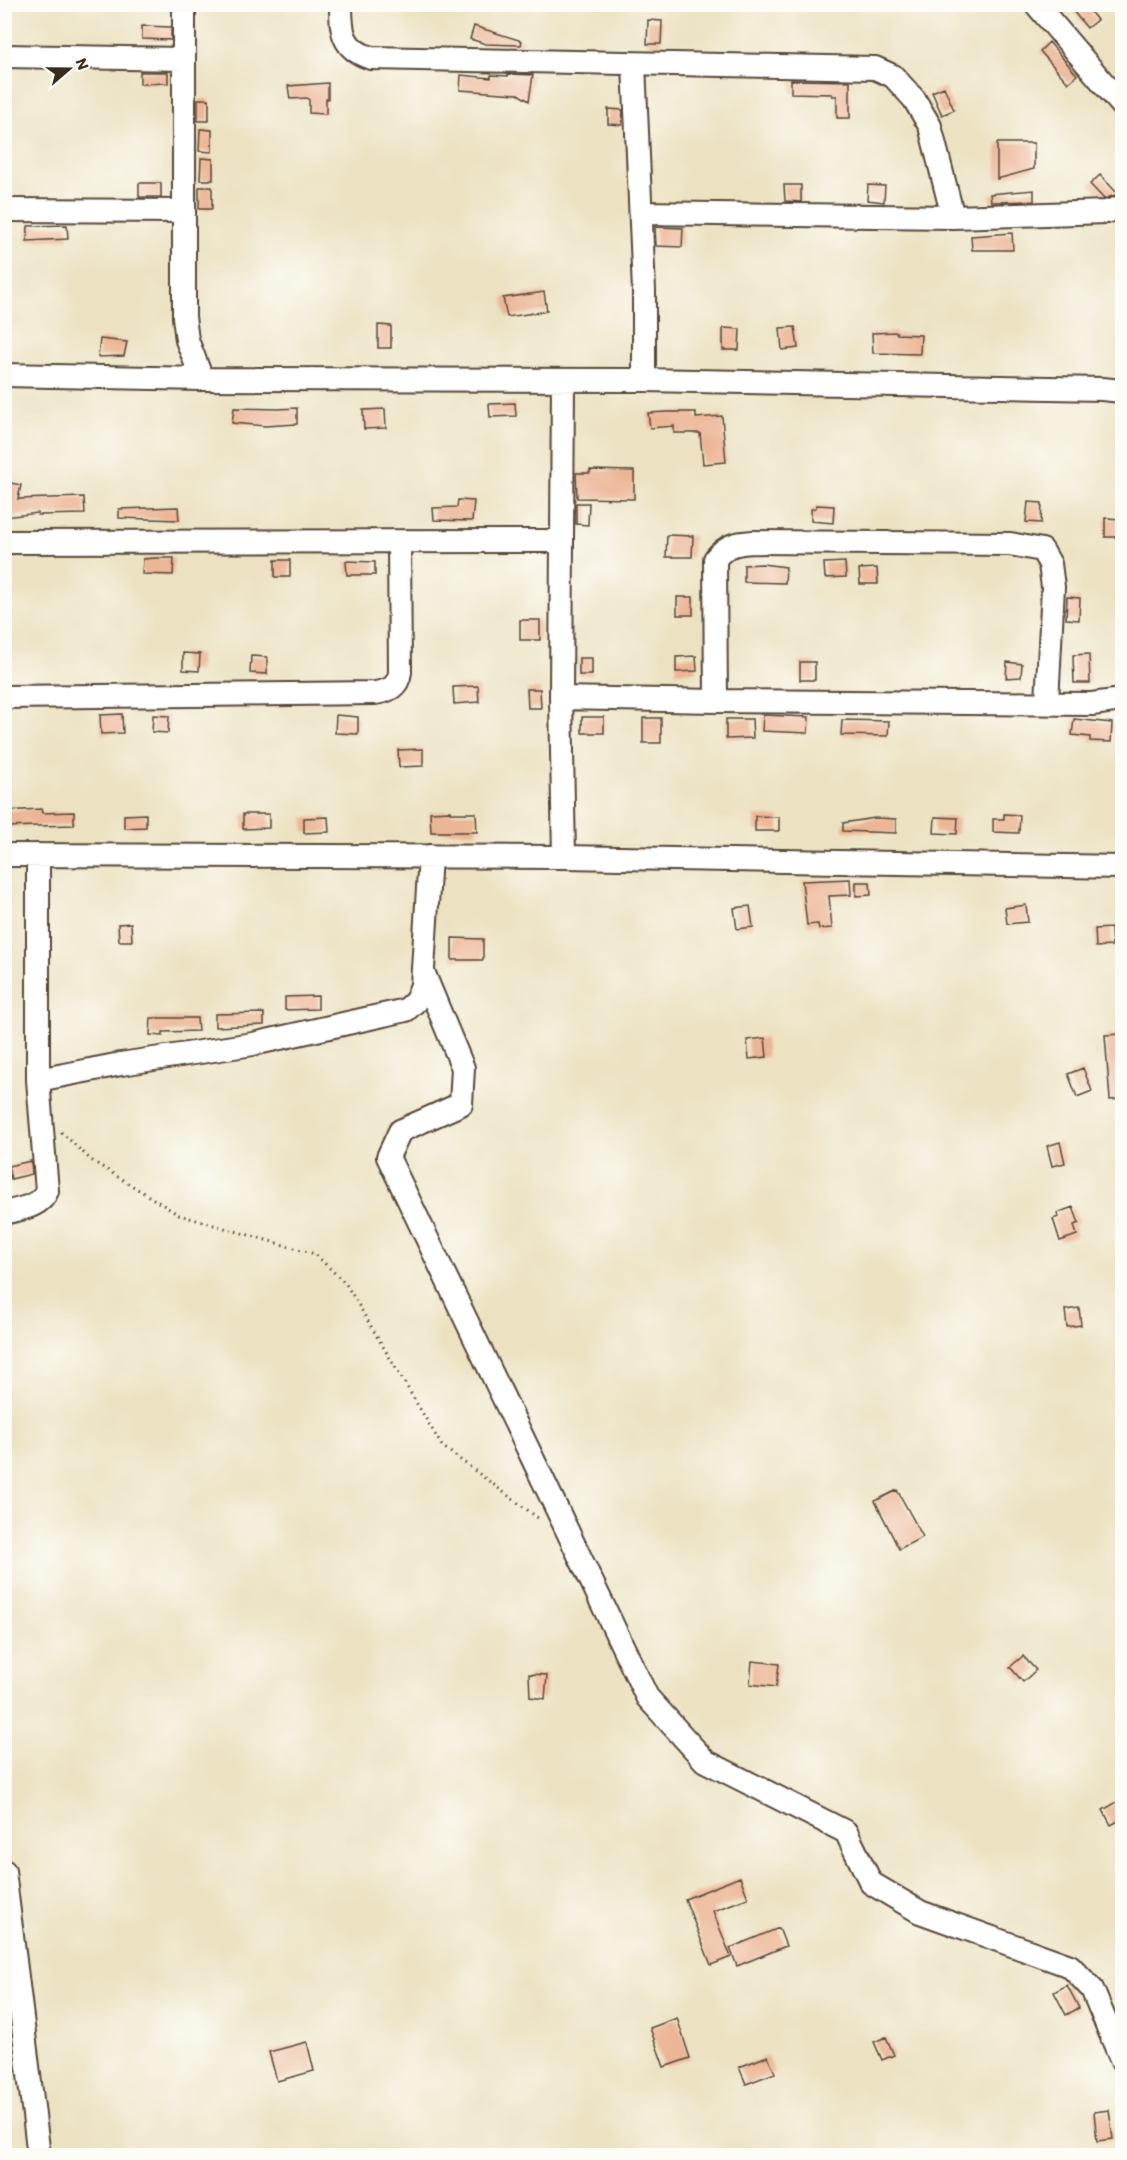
<svg xmlns="http://www.w3.org/2000/svg" width="1127" height="2160" viewBox="0 0 1127 2160" font-family="Itim,sans-serif">
<style>
.building{fill:#ecb595}
.lines{fill:none;stroke-linecap:round;stroke-linejoin:round}
.minor-casing{stroke:#564637;stroke-width:26}
.path{stroke:#564637;stroke-width:3;stroke-dasharray:1.5 4.5;stroke-linecap:butt}
.minor{stroke:#fff;stroke-width:22}
</style>
<rect width="100%" height="100%" fill="#fdfcf7"/>
<filter id="ink" filterUnits="userSpaceOnUse"><feTurbulence type="fractalNoise" baseFrequency=".0167" numOctaves="2"/><feDisplacementMap in="SourceGraphic" scale="12" xChannelSelector="R" yChannelSelector="G"/><feConvolveMatrix kernelMatrix="1 2 1 2 8 2 1 2 1" color-interpolation-filters="sRGB"/></filter>
<filter id="wash" filterUnits="userSpaceOnUse"><feTurbulence type="fractalNoise" baseFrequency=".008" numOctaves="4" result="noise"/><feDisplacementMap in="SourceGraphic" scale="24" xChannelSelector="R" yChannelSelector="G"/><feGaussianBlur stdDeviation="1.35" result="paint"/><feColorMatrix in="noise" values="0 0 0 0 0 0 0 0 0 0 0 0 0 0 0 0 0 1.4 0 .05"/><feComposite in="paint" operator="in"/></filter>
<g filter="url(#wash)">
<rect width="100%" height="100%" fill="#ece2c2"/>
<g id="blocks">
<path class="building" d="M1067,4H1084L1097,20L1087,28Z
M648,20L662,21L661,44H647Z
M142,26L171,27V40L142,39Z
M474,26L522,41L521,45L486,44L470,39Z
M1049,42L1077,75L1068,83L1040,51Z
M140,72H168V83L140,84Z
M508,74L533,75L529,101L518,94L460,90L461,75L491,78V75L508,76Z
M791,80L850,81V118H837V96H832V94L791,93Z
M328,83V99H326V114L309,113V100L307,98L290,99L288,86Z
M944,87L954,110L942,115L932,92Z
M198,99H209V121H198Z
M608,109L623,110L622,125L608,124Z
M200,129L212,130V152L199,151Z
M997,143H1034V169L997,179Z
M201,158L213,159V180H200Z
M1100,175L1118,194L1116,195L1104,199L1090,184Z
M139,183H161V197H139Z
M784,185H801V202L785,201Z
M868,185L885,186L884,202L867,200Z
M199,187H212V209H199Z
M1034,190V201L991,202L990,194Z
M67,225L68,239L27,241L28,226Z
M655,227L683,228L682,247L656,246Z
M1012,233L1013,250H972L971,236Z
M544,292L547,311L507,317L503,298Z
M378,325L391,326V348H378Z
M795,327L798,348L782,350L780,328Z
M723,328L740,329L739,350H723Z
M897,332V334L921,335L920,354L873,353L872,333Z
M100,339L127,342L124,356L98,357Z
M515,403L516,416L490,417L489,404Z
M234,408L278,409L297,408V424L265,426L232,423Z
M385,409L386,428L364,429L363,410Z
M667,412H696V418L722,416L726,462L703,464L700,433H674V426L650,428L648,413Z
M590,470L634,471V499L577,498L576,473H590Z
M6,482L21,485L18,499L84,497L85,514L38,515V513L4,517Z
M458,500L474,501L472,521L434,520L433,508L457,507Z
M1028,502L1042,503L1041,523L1026,522Z
M576,503H589L588,525L576,524Z
M816,505L834,506L833,523L811,521V509L816,508Z
M178,507L179,520L119,518V509Z
M1105,518L1122,519V537H1105Z
M667,535L693,536L692,557H666Z
M155,558H174L173,575L142,574L143,559Z
M275,560H290V577H275Z
M346,561L375,562V575H347Z
M845,562L846,577L825,578L824,563Z
M762,564L786,567L785,583L744,582V565Z
M877,568L878,584H860L859,569Z
M677,597H693V615H677Z
M1067,597L1080,598L1079,620L1066,619Z
M520,620H540V640H520Z
M183,653L200,654L199,671L183,670Z
M1089,654L1090,683H1074L1073,655Z
M251,656L267,657V674L250,673Z
M696,656L697,671L676,672V657Z
M579,658H592V675H579Z
M800,662H815V680H800Z
M1007,662L1022,664L1021,677L1006,678Z
M478,686L479,702L454,704L453,687Z
M527,689H540L541,708H528Z
M122,714L123,733L101,734L100,715Z
M153,715L169,716L168,733L152,732Z
M336,715L358,717V734L335,733Z
M763,715L809,717L808,733L762,731Z
M582,717H604V733H582Z
M643,718H661V743H643Z
M726,719H752L753,738L726,739Z
M1074,719L1112,723L1111,742L1090,741V737L1072,735Z
M842,720L889,721L888,736L841,735Z
M423,749V766L399,767L398,750Z
M41,809L42,813L74,812V825L4,827V811Z
M450,811V813H476L477,832H431L430,812Z
M146,814V827L124,828V815Z
M243,814H269V828L243,829Z
M1004,814L1020,815L1019,833L993,832V819H1004Z
M755,816L779,817V831H755Z
M328,817L329,832L304,833V818Z
M935,817L958,818L957,834L934,833Z
M875,818L896,819V833L843,831V823Z
M850,879L851,895L829,896L832,928L819,929L818,924L807,925L802,881Z
M856,882H870L871,895L856,896Z
M1026,905L1028,922L1007,924L1005,908Z
M750,906L753,927L737,929L734,908Z
M131,923L132,941H119L118,924Z
M1111,928L1112,946L1096,947L1095,929Z
M452,938L483,939V960H452Z
M318,996V1009L285,1010V997Z
M264,1013V1025L215,1027V1014Z
M151,1018H197L198,1031L163,1032V1036L150,1035Z
M1122,1034V1099L1110,1100L1105,1035Z
M765,1038L767,1057L749,1059L747,1040Z
M1083,1068L1092,1091L1077,1097L1068,1074Z
M1060,1142L1065,1163L1052,1166L1047,1146Z
M31,1161L32,1174L11,1179L8,1166Z
M1073,1207L1079,1223L1074,1225L1077,1235L1060,1241L1053,1219L1058,1217L1057,1213Z
M1079,1308L1081,1325L1067,1327L1065,1310Z
M897,1490L923,1537L899,1549L875,1501Z
M1023,1656L1036,1670L1023,1682L1010,1667Z
M752,1661L779,1664L776,1687L750,1684Z
M529,1674L547,1675L545,1699L530,1697Z
M1122,1799V1819L1111,1825L1103,1810Z
M740,1877L748,1898L713,1911L731,1957L711,1965L685,1899Z
M779,1928L786,1946L737,1966L730,1948Z
M1067,1985L1079,2008L1066,2015L1054,1992Z
M677,2018L690,2058L664,2067L650,2028Z
M886,2037L894,2055L882,2060L874,2042Z
M307,2042L314,2071L277,2081L269,2052Z
M768,2056L775,2073L746,2084L739,2067Z
M1109,2110L1113,2139L1097,2141L1094,2112Z"/>
</g>
</g>
<g filter="url(#ink)">
<use href="#blocks" fill-opacity="0" stroke="#564637" stroke-width="1.5"/>
<g class="lines">
<g class="minor-casing">
<path id="minor" d="M184,4V317L187,340L202,379
M341,4C341,31 342,49 371,58L875,68L893,76L914,99L930,126L953,217
M1036,4L1122,105
M4,56L184,59
M634,64L644,291V380
M4,210L184,211
M641,213L953,217L1106,212L1122,207
M4,375L202,379L644,380L1102,389L1122,391
M563,380L561,698L564,857
M4,542L561,541
M4,697L375,693C389,691 398,687 400,672L399,542
M561,698L716,701L1092,704L1122,700
M716,701L715,559C726,545 736,543 753,542L1010,544L1042,550L1050,564L1053,587L1047,702
M4,855L564,857L1122,867
M38,855V1080L121,1064L253,1044L406,1010L416,1001L422,985L430,856
M424,974L463,1068L461,1104L400,1131L388,1157L647,1697L705,1761L846,1832L871,1883L920,1912L1070,1966L1092,1989L1122,2061
M4,1213C19,1209 41,1207 47,1191L38,1080
M4,1871L39,2156"/>
</g>
<path class="path" d="M61,1132L91,1160L179,1215L315,1254L346,1284L442,1446L538,1518"/>
<use href="#minor" class="minor"/>
</g>
</g>
<rect width="1127" height="2160" fill="none" stroke="#fdfcf7" stroke-width="24"/>
<g transform="translate(69 69) rotate(70)" stroke="#fdfcf7" stroke-width="4.5" paint-order="stroke">
<path d="M0-4.5L10 22L0 15L-10 22Z" fill="#3b2a1e"/>
<text y="-9" font-size="16" font-weight="bold" text-anchor="middle" fill="#3b2a1e">N</text>
</g>
</svg>
